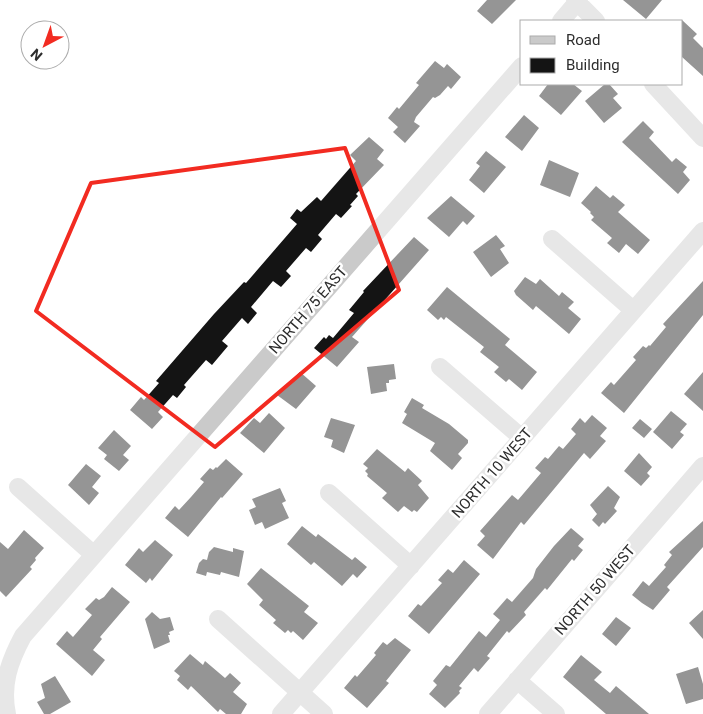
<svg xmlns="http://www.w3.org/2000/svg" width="703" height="714" viewBox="0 0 703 714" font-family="Roboto,sans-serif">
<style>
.building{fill:#141414}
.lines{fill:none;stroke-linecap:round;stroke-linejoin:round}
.minor{stroke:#cacaca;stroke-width:18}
.marked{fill:none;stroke:#f22b21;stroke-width:4;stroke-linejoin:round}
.labels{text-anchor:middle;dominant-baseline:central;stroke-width:5;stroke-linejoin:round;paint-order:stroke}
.street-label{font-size:15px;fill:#2d2d2d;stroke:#fff}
</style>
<rect width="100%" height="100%" fill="#fff"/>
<path class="building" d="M487,0H516L492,24L477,11Z
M623,0H662L646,19Z
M682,20L697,34L693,38L703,48V76L682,57Z
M435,61L444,68L447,64L461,77L451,89L448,86L440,95L435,98L433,97L416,117L414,122L420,126L405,143L393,132L398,127L388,118L397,107L399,109L419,85L416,83Z
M548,84H573L582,91L561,115L539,96Z
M605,84H609L618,94L613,98L622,108L604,123L585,101Z
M524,115L539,128L522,151L505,137Z
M643,121L654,132L649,138L672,162L676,158L687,167L683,172L690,180L678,194L622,142Z
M369,137L384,150L377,159L384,165L356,194L358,196L350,205L352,206L341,218L336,214L318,235L322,239L311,252L306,248L286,271L291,276L281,287L273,281L251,307L257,313L248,324L242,318L222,341L228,346L212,365L206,360L184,385L186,387L177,398L173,395L158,412L163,417L152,429L130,410L141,397L144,400L159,383L156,381L214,314L244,282L246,283L297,224L290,218L297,209L301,212L317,197L321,201L356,161L350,155Z
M486,151L506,167L484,193L469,180L480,166L476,163Z
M549,160L579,173L570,197L540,185Z
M596,186L610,198L613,195L625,205L618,212L650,240L638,254L626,244L619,253L607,243L612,238L591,220L594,217L590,213L591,212L581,203Z
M451,196L475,216L467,225L463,221L449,237L427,218Z
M496,235L505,246L500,249L509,263L491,277L473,252Z
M414,237L429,250L352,337L359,342L337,367L314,348L324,337L326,339L329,335L333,338L354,313L349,310L364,292L363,291Z
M525,277L536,284L540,279L559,296L562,292L574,302L568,308L581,319L569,334L536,306L533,310L516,295L514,291Z
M703,281V315L624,413L601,393L611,382L614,385L636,360L633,357L643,346L646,348L649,345L650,346L666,327L663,324Z
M447,287L510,339L505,345L537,372L522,390L509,379L506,382L494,372L499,367L480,352L484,347L446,317L444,320L441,317L438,320L427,310Z
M394,364L396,379L389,380V383H386L387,391L371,394L367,367Z
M300,372L316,386L296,409L277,395Z
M703,372V411L684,394Z
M412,398L424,405L422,408L449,424L468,440V443L458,454L462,458L452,470L430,451L435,443L402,423L407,414L404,412Z
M671,411L687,424L680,432L684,435L672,449L653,432Z
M269,413L285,428L264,453L240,433L254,418L260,423Z
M592,415L607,428L600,436L606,441L590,459L584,453L524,525L521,522L493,559L477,545L485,536L480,531L512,495L518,500L541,473L535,468L545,457L548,459L559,446L563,449L576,434L571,429L580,418L585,423Z
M331,418L355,425L344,453L331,447L333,440L324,437Z
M640,419L652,429L644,438L632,428Z
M114,430L131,446L123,455L129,460L119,471L104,459L107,455L98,448Z
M377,449L405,472L408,468L422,481L418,485L429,498L417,512L414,510L412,512L404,506L398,512L382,498L387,493L367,476L368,474L365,471L368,468L363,464Z
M639,453L652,467L647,473L650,476L641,486L624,471Z
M226,459L243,474L222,498L221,497L188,537L165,518L175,506L179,510L191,497L204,482L200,479L210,468L213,470L216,467L217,468Z
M86,464L101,476L92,487L99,493L89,505L68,485Z
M608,486L620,497L614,508L617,511L605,524L603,522L599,527L592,520L597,514L590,505Z
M280,488L286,501L282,503L289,518L265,529L262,522L255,525L249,510L256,507L252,499Z
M703,521V547L667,587L670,590L653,610L642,603L632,595L643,581L649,586L666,567L664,565L672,555L669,552Z
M302,526L316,537L318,534L352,560L355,557L367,567L357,578L353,574L342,586L314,562L311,565L287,544Z
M571,528L584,539L578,546L583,550L574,561L572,559L547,590L545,588L524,612L526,615L509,633L507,631L487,656L490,658L478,672L474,668L459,686L462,688L459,691L460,693L445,708L429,694L437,685L433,681L446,665L450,667L479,631L486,637L500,620L493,614L507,598L512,602L533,578L536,569L554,546Z
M24,530L44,548L35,558L36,560L30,567L32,569L6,597L0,591V542L8,549Z
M155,540L173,555L152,581L150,578L146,583L125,565L139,548L143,552Z
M214,547L233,552V548L244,551L239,577L221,572L220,575L207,572L206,576L196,573L199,563L203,559L207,560L209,552Z
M464,560L480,574L429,634L408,616L418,604L421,606L442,583L438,580L448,569L453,573Z
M261,568L309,606L304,612L318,623L303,640L293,631L291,633L288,630L285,633L273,623L276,620L259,605L263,600L247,584Z
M112,587L130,602L100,637L102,639L93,650L105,660L92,676L56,644L67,631L73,637L92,615L85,609L96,598L99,600L104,597Z
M703,610V639L689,623Z
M152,612L160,619L170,617L174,630L169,632L170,635H168L170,642L154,649L145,619Z
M616,617L631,628L616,646L602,634Z
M395,638L411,650L386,681L389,683L367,708L344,688L355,675L357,677L376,655L374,653L383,642L387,645Z
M190,654L203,665L205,661L225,678L230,673L241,683L233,692L247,704L241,714H226L220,709L218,712L191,686L188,690L177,680L180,676L174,671Z
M581,655L602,672L594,680L610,693L616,686L649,714H606L563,677Z
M698,667L703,684V699L686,704L676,674Z
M55,676L71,702L50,714H44L37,702L45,698L41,684Z"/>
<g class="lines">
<path class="minor" d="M575,0L596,21
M561,21L579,0
M653,84L703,138
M552,239L633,310
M440,367L522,438
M18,487L94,555
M329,493L411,566
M218,619L324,714
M517,680L556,714
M7,714C1,685 9,662 23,636L522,66
M281,714L703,231
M488,714L703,466"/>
</g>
<path d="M0 0H703V714H0ZM345,148L399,290L215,447L36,311L91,183Z" fill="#fff" fill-opacity=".55" fill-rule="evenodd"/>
<path class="marked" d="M345,148L399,290L215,447L36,311L91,183Z"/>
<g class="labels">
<g class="street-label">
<text transform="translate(308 310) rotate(-49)">NORTH 75 EAST</text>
<text transform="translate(492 473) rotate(-49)">NORTH 10 WEST</text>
<text transform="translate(595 590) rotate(-49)">NORTH 50 WEST</text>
</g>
</g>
<rect x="520" y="20" width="162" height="65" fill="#ffffff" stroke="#ababab"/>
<rect x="530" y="36" width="25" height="8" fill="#cacaca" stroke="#ababab"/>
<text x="566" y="45" font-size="15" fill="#2d2d2d">Road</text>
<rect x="530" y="58" width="25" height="15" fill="#141414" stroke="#ababab"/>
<text x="566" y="70" font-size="15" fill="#2d2d2d">Building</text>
<g transform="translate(45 45) rotate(221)"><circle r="24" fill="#ffffff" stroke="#ababab"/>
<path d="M0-4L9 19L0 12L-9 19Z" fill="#f22b21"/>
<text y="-8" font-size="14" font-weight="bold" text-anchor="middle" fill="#2d2d2d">N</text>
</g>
</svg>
